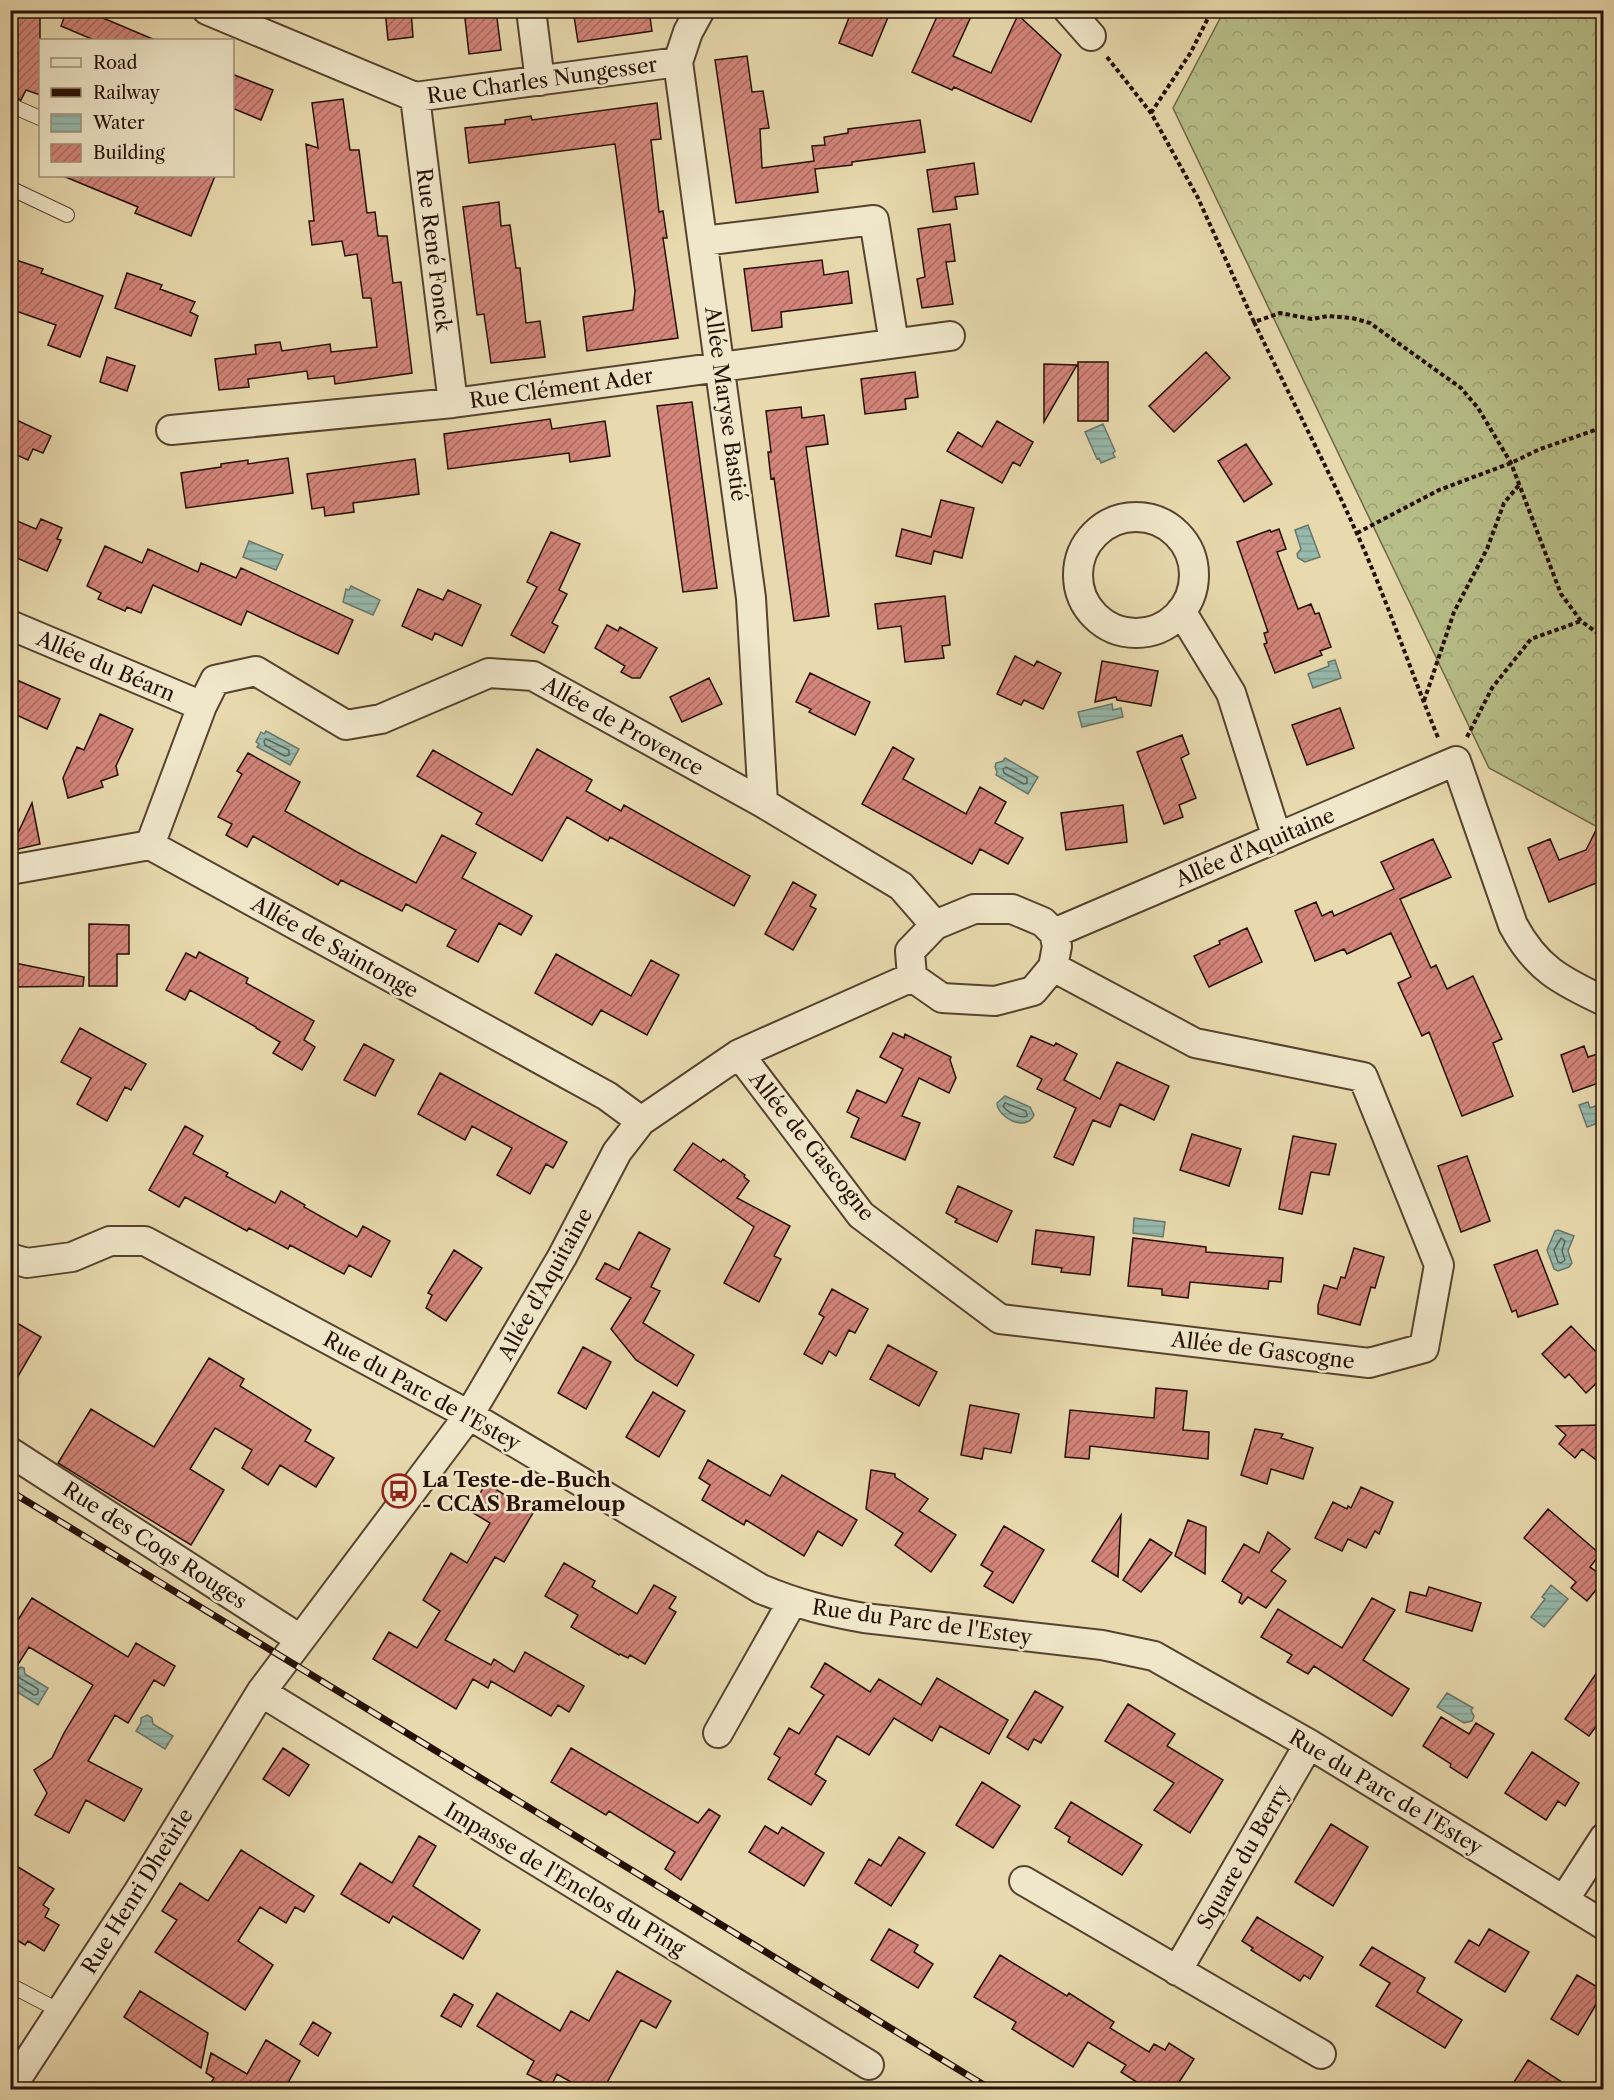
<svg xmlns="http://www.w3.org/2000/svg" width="1614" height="2100" viewBox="0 0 1614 2100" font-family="'Libre Caslon Text',serif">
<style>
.forest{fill:url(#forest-crowns);stroke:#6f6747;stroke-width:1.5}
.water{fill:url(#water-rules);stroke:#6a766a;stroke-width:1.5}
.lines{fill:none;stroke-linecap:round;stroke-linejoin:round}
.shore{stroke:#5e6459;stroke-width:1.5}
.building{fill:url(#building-hatch);stroke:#260f05;stroke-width:1.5}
.service-casing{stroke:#56422f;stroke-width:16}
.minor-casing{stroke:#56422f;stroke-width:32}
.path{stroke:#260f05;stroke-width:4;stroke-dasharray:4.5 3;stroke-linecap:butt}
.service{stroke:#f0e7ca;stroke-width:14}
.minor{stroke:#f0e7ca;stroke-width:28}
.rail-casing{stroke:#260f05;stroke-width:7}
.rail{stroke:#f0e7ca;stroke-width:4.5;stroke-dasharray:14;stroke-linecap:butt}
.labels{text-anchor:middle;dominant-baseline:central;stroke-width:5;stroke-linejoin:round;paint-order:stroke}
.street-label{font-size:21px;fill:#260f05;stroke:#f0e7ca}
.poi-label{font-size:21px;font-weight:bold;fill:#260f05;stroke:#f0e7ca;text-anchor:start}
</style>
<defs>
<pattern id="forest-crowns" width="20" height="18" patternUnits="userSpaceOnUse" patternTransform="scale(1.5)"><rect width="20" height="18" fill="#b8bf89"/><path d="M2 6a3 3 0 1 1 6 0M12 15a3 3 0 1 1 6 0" fill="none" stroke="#9ea375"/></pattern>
<pattern id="water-rules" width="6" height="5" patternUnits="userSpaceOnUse" patternTransform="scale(1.5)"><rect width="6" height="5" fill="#97baad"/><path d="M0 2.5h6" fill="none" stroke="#829f93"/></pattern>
<pattern id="building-hatch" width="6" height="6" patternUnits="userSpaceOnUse" patternTransform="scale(1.5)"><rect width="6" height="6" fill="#d3857a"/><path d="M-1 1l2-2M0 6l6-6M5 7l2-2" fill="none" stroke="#ab6b62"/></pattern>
</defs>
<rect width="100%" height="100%" fill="#e8daae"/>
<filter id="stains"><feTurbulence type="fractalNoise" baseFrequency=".00333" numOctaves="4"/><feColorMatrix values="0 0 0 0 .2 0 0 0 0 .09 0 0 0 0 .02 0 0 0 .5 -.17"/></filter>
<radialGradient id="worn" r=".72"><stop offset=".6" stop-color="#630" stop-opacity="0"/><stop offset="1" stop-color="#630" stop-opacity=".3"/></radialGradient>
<path class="forest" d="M1224,11H1603V830L1489,768L1173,108Z"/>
<path class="water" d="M1103,424L1115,451L1113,453L1115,457L1101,463L1099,458L1097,459L1085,432Z
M1308,525L1320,557L1305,562L1298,558L1297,554L1301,549L1295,530Z
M249,541L283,555L276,570L243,557Z
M351,586L380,600L373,615L343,602L346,589L349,590Z
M1335,660L1341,678L1313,688L1308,674L1329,666L1328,662Z
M1112,704L1113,710L1121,708L1123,717L1082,727L1078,712Z
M266,731L299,749L290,765L257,747L259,744L256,742L261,732L264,734Z
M1005,758L1038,777L1028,794L996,775L997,772L995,767L996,763L1003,761Z
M1005,1096L1030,1107L1034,1115C1026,1133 997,1117 997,1103Z
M1588,1102L1590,1108L1603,1103L1604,1121L1587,1127L1579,1105Z
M1134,1218L1165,1222L1163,1237L1133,1233Z
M1558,1230L1574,1236L1568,1251L1572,1263L1569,1267L1558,1271L1554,1269L1547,1250L1555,1231Z
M1551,1585L1568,1599L1544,1627L1531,1617L1545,1599L1542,1597Z
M21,1667L24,1668L25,1674L48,1688L38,1705L11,1688C10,1677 12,1672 21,1667Z
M1447,1693L1473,1708L1471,1710L1474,1716L1472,1721L1464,1723L1437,1707Z
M147,1715L152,1718L153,1724L173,1736L165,1749L136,1731L141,1723V1718Z"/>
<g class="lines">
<path class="shore" d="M266,739L289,750V755L285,756L265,745L264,741Z
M1006,767L1027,778V783L1024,784L1004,773L1003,769Z
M1005,1103L1026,1111L1027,1116C1020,1119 1007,1112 1003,1106Z
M1561,1238L1565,1241L1562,1251L1565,1260L1561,1263L1558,1262L1554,1250Z
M18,1677L38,1689V1694L34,1695L15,1683V1680Z"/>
</g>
<path class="building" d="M10,10H40V95L26,90L21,100L10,96Z
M67,10H98L96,15L155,40H94L61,26Z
M385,10H411L413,37L388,40Z
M464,10H496L501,50L469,54Z
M573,10H649L652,31L578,42Z
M852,10H891L872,56L839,43Z
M940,10H974L953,56L991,73L1018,15L1061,55L1031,122L954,87L952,90L912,72Z
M747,56L752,92L763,91L769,128L760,129L762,168L814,161L812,146L825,145L824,137L848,133V129L920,120L925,152L852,162V165L815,169L818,192L736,203L715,60Z
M232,74L273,90L261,120L232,108Z
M343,99L350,150H359L367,213L375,212L378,236H387L393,283L401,282L412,373L335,384L334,376L308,379L307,371L248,379L249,387L219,390L215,359L256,354L255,345L280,342L282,351L330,344L331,352L377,347L371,298H363L357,254L345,256L342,241L312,245L309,221H314L306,144L318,148L312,103Z
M657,103L661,139L651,140L659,212L663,211L667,238H663L678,338L587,351L583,317L633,310L635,291L615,144L469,163L465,128L505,124V120L531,116L532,120Z
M974,163L978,194L955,197L957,209L933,212L927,170Z
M63,176H215L191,236L135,213L138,207Z
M499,202L501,226L510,225L516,268H520L526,323L540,321L545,357L491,363L484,314L477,315L463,207Z
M950,224L955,261L946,262L953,304L922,308L917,279L925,277L918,229Z
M10,258L43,269L41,273L103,296L80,357L48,345L56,325L10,309Z
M822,260L824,275L848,271L852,303L781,312L782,327L752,331L744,269Z
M127,273L162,285L160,289L195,302L190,312L198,316L191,336L115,308Z
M1206,352L1230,378L1174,432L1149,406Z
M107,357L135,366L127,391L100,382Z
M1078,362H1108V421H1078Z
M1044,364L1077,365L1044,422Z
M915,372L918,397L905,399L906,409L865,414L861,379Z
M692,402L717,588L683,592L657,406Z
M801,407L802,418L824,415L828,444L806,447L829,616L794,621L774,478L771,479L768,452H771L766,411Z
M10,417L51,436L43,453L33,449L28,460L10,452Z
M550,419L552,429L605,421L610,456L570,462L569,453L448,469L444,434Z
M997,421L1033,442L1020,466L1013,462L1002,483L947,451L958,432L982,447Z
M1246,444L1272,484L1244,502L1218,461Z
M288,458L293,493L186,508L181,473L221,467V464L248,460V464Z
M415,459L419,494L353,503L354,512L325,516L324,507L312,509L307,474Z
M941,500L974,508L962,558L934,551L931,564L896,556L902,529L931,537Z
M10,518L36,529L41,519L62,528L57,539L61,540L47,571L10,555Z
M1279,529L1286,549L1277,552L1298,609L1311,604L1315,614L1319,613L1331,647L1320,651L1322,655L1275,673L1264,644L1267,643L1264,633L1268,632L1237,542L1270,530L1271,532Z
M551,532L580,544L559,590L567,594L552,623L558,626L544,653L511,635L537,587L527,582Z
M105,546L142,563L148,549L198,572L201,563L236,578L241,568L353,620L338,654L247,611L241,625L153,585L141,613L127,607L125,611L98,599L101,593L87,586Z
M418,589L443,600L448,590L481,605L462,646L435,633L432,640L402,626Z
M945,596L950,645L942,646L944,658L905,662L901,626L878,629L875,604Z
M607,625L618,631L620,627L657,648L640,678H632L621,672L625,666L595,648Z
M1015,656L1034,666L1037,661L1061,673L1043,709L1024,700L1021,705L997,694Z
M1102,661L1158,671L1151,706L1117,700L1116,697L1095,702Z
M810,673L870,702L855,735L809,712L811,709L796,702Z
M10,677L60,699L47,729L10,712Z
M709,678L722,704L682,722L670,697Z
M1340,708L1354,748L1307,765L1292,725Z
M100,714L133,729L116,766L118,775L101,781L103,787L68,798L63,778L77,747L84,750Z
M1182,735L1189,754L1181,758L1196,798L1179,805L1183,817L1164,824L1137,752Z
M893,747L914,759L903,779L966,814L980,787L1006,802L995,823L1023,838L1008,864L980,849L972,864L862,804Z
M537,749L592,780L586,791L621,811L624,805L750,876L734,906L610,837L608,841L567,817L542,861L476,824L482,813L417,776L433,750L512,795Z
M248,753L300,782L285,811L357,852L416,883L442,835L476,853L462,878L532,916L521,935L499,923L478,962L447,946L456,930L406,904L402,911L341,880L338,885L253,836L247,847L226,835L232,824L218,817L242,774L237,771Z
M32,803L40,844L10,851V850Z
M1123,805L1127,842L1066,850L1061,813Z
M1604,814V880L1549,902L1528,848L1550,839L1559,860L1586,850Z
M1433,839L1451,877L1400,899L1431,968L1436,965L1447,989L1473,976L1502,1039L1493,1043L1513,1096L1462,1116L1429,1032L1422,1036L1398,983L1411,977L1391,933L1347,954L1344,949L1315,961L1295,911L1316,902L1322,916L1332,911L1334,916L1394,889L1381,862Z
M793,882L816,895L810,906L816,909L793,950L765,934Z
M89,924L129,925V954H117V986H89Z
M1247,928L1262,962L1209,987L1194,956L1220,944L1219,941Z
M199,952L248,978L246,983L314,1021L304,1040L315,1047L302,1070L273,1053L280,1042L256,1028V1027L190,990L185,1000L166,990L186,953L196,958Z
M556,954L631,996L651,960L679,975L647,1035L601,1010L592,1025L535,993Z
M10,962L84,977L83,986L10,987Z
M80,1028L146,1064L131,1090L125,1087L107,1121L77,1104L91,1078L61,1062Z
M893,1033L904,1038L905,1034L951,1057L950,1060L956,1078L949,1093L919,1078L902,1116L920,1123L905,1160L851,1137L859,1118L847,1112L857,1090L886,1103L903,1069L880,1057Z
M1031,1036L1054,1046L1056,1043L1077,1054L1064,1080L1100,1099L1117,1062L1169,1086L1154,1120L1120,1104L1110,1127L1093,1120L1073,1165L1054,1157L1076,1108L1037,1089L1042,1079L1017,1066Z
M364,1044L394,1060L375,1096L344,1080Z
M1584,1046L1588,1057L1604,1052V1081L1573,1092L1561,1055Z
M440,1073L567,1142L553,1168L546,1164L530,1194L497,1175L512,1148L472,1126L465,1140L418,1114Z
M185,1126L203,1136L193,1154L228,1173L226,1176L275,1203L281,1191L305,1205L304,1207L357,1237L363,1226L390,1241L371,1277L349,1265L344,1274L290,1245L288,1249L249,1228L247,1231L185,1197L179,1207L149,1190Z
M1192,1134L1241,1149L1229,1186L1180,1170Z
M1293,1136L1336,1144L1329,1175L1311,1172L1302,1214L1279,1209Z
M693,1143L721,1162L723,1159L745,1175L744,1177L749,1181L737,1198L790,1226L774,1256L781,1259L759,1302L724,1283L754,1227L674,1170Z
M1467,1156L1490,1221L1461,1232L1438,1166Z
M958,1186L1012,1211L997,1242L955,1222L957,1219L946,1213Z
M1036,1230L1094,1237L1090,1275L1061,1272L1062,1268L1032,1264Z
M639,1232L670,1249L651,1287L660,1291L643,1323L694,1355L677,1386L636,1360L611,1329L631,1298L596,1279L605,1263L619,1270Z
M1133,1238L1206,1247V1252L1283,1258L1281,1282L1269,1281L1268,1289L1190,1282L1188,1298L1162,1295V1289L1128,1286Z
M1354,1248L1384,1257L1375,1288L1371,1287L1360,1325L1318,1314V1305L1324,1285L1337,1289L1341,1277L1345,1278Z
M454,1250L482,1268L446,1321L426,1308L432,1295L428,1293Z
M1537,1250L1558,1304L1518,1317L1516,1310L1512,1312L1494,1265Z
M832,1289L868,1309L855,1333L849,1330L836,1356L829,1351L822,1364L804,1354L824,1317L819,1314Z
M10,1319L41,1337L10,1390Z
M1571,1326L1604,1360V1376L1586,1393L1569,1374L1565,1378L1542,1354Z
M888,1345L937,1372L919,1406L870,1379Z
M583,1347L611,1362L586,1409L558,1393Z
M209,1358L244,1379L240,1386L311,1430L305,1441L334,1458L316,1487L280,1465L268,1485L242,1468L252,1450L215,1428L190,1469L224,1490L191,1545L58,1463L91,1409L154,1447Z
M1156,1388L1187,1391L1183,1430L1209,1432L1208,1459L1090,1446L1089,1459L1065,1457L1070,1410L1154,1418Z
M653,1392L685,1411L659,1457L626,1437Z
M970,1405L1019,1414L1011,1453L984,1448L982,1459L961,1455Z
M1604,1425V1466L1582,1449L1575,1458L1559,1444L1566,1435L1556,1426Z
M1255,1429L1283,1434L1281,1438L1313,1448L1303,1479L1271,1469L1267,1484L1241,1475Z
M708,1460L770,1496L782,1475L857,1520L842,1546L818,1531L804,1556L746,1520L744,1525L702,1500L710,1485L699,1478Z
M871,1470L895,1474V1477L928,1499L919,1511L956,1535L931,1572L895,1545L903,1533L866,1509Z
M486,1483L533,1513L504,1562L495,1557L445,1640L491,1665L494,1659L514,1672L525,1652L584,1686L569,1712L558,1705L551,1716L491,1681L488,1688L473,1679L456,1709L373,1659L389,1632L417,1648L440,1611L423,1600L432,1585L451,1553L467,1563L490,1523L470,1511Z
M1361,1487L1393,1502L1379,1534L1375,1531L1366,1548L1348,1539L1342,1551L1315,1538L1333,1502L1347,1509L1348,1506L1351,1508Z
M1548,1509L1600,1554L1590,1567L1604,1577V1580L1587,1601L1571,1588L1576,1582L1524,1538Z
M1121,1515L1118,1577L1092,1561Z
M1188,1520L1206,1527L1205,1574L1175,1556Z
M1004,1526L1044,1550L1013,1603L984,1586L993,1572L981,1565Z
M1268,1532L1290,1549L1271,1571L1286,1581L1266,1608L1248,1597L1242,1604L1239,1602L1242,1594L1222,1581L1244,1544L1259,1553Z
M1150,1539L1172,1553L1141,1592L1123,1580Z
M564,1563L595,1581L592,1587L637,1614L654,1585L676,1597L669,1608L676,1612L645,1664L630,1655L628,1658L620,1654L619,1655L571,1627L578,1615L545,1596Z
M1429,1587L1481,1603L1472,1631L1406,1612L1410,1592L1426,1596Z
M32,1598L128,1657L136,1643L175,1666L164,1686L154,1680L128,1723L115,1715L88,1761L142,1789L124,1821L86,1800L69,1833L35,1815L47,1793L34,1770L52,1758L64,1733L93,1685L29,1647L10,1677V1632Z
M1372,1598L1395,1610L1363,1660L1409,1689L1392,1716L1314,1666L1308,1674L1287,1662L1292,1655L1261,1637L1278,1609L1342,1648Z
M1604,1662V1716L1589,1736L1565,1719Z
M825,1663L870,1692L879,1679L921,1705L937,1678L1008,1720L989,1754L940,1726L932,1741L894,1718L869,1755L837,1736L815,1774L826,1781L811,1805L768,1779L780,1758L774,1754L789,1728L799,1734L824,1695L811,1687Z
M1035,1691L1063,1707L1041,1743L1034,1739L1028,1750L1007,1737Z
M1128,1704L1175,1734L1167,1746L1223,1780L1190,1833L1154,1810L1174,1783L1105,1741Z
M1441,1717L1469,1734L1476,1723L1494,1734L1467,1778L1450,1767L1451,1764L1423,1746Z
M283,1748L309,1765L289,1796L263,1779Z
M571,1748L698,1823L709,1809L720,1816L681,1880L665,1869L675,1852L609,1811L606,1815L551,1782Z
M1532,1752L1579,1783L1565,1806L1558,1801L1546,1820L1505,1793Z
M982,1782L1020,1806L993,1848L956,1825Z
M1071,1802L1142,1845L1122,1875L1068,1842L1070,1837L1055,1828Z
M1331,1824L1368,1847L1333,1906L1295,1882Z
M765,1826L778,1834L782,1827L824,1853L804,1886L749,1852Z
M419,1836L436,1846L413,1886L480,1930L463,1959L393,1916L389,1923L341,1894L360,1863L392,1883Z
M899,1837L925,1853L891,1906L855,1883L869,1859L881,1866Z
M241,1850L314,1896L304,1912L295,1907L286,1923L260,1907L238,1941L273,1965L245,2010L155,1952L177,1920L162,1911L180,1883L208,1901Z
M10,1862L54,1889L43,1905L49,1909L45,1917L59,1925L44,1951L28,1941L25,1945L10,1936Z
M1257,1917L1323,1957L1310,1979L1304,1975L1300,1981L1251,1950L1253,1948L1242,1941Z
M889,1929L918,1945L914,1952L933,1964L918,1988L871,1960Z
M1489,1929L1529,1952L1505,1992L1455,1962L1469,1940L1479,1946Z
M1372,1947L1425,1978L1417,1992L1462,2020L1445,2048L1376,2006L1390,1983L1360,1965Z
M1000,1955L1067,1996L1069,1993L1114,2022L1110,2028L1149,2052L1154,2044L1165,2050L1169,2043L1194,2059L1174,2090H1149L1121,2072L1126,2065L1088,2042L1073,2067L1012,2029L1016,2022L974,1997Z
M617,1971L671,2001L656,2028L641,2020L603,2090H585L557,2074L551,2086L527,2074L534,2061L477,2026L497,1993L560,2031L571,2011L589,2021Z
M1577,1975L1604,1991L1578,2035L1551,2019Z
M140,1991L208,2033L201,2068L124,2017Z
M454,1994L473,2005L461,2027L441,2016Z
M313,2022L331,2033L318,2056L300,2044Z
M266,2040L300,2061L284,2090H206L214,2078L206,2073L211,2053L247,2074Z
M1528,2060L1574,2090H1509Z"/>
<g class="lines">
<g class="service-casing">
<path id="service" d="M10,105L40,118
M10,188L67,215
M10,1985L60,2011"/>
</g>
<g class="minor-casing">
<path id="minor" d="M207,10L415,97L678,62
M531,10L540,81
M700,10L688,32L678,62L751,598L763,803
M1068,10L1091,36
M415,97L453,403
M703,241L874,220L894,343
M171,430L453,403L950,336
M1078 575a58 58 0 1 1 116 0a58 58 0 1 1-116 0Z
M1181,611L1231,693L1277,838
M10,625L202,706
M150,845L202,706L215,680L256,671L346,725L381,719L489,673L533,676L763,803L901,886L935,925
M10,870L150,845L607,1096L641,1121
M974,909H1012L1043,922L1054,933L1057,946L1053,967L1033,991L995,1001L942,998L912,977L910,951L935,925Z
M1054,933L1456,761L1513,925C1536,968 1561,981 1604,1001
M739,1054L861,1215L1000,1319L1369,1363L1424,1348L1439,1265L1363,1077L1195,1043L1053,967
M10,1258L27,1263L72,1257L110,1241H145L469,1415L761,1589C797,1604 825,1611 864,1618L1102,1645L1154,1656L1309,1744L1604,1925
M10,1452L300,1639
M261,1692L869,2065
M718,1733L792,1602
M1024,1881L1321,2054
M1564,1900L1604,1838
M1177,1971L1309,1744
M10,2089L137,1894L261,1692L469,1415L562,1257L617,1152L641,1121L739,1054L912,977"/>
</g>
<path class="path" d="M1107,57L1151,113L1198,198L1254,322L1280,313L1312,319L1328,316L1352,318L1370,323L1461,388L1478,408L1511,463L1561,594L1581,621L1604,638
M1151,113L1191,52L1212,10
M1254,322C1288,393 1326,464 1358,536C1388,603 1411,672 1439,740
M1357,533L1439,490L1511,463L1540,449L1604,427
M1424,701L1454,612L1487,549L1504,503L1519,485
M1467,737L1492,688L1531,639L1581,621"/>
<use href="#service" class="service"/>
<use href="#minor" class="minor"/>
<g class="rail-casing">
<path id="rail" d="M10,1491L992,2090"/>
</g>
<use href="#rail" class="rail"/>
</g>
<defs>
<g id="bus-ring" transform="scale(1.725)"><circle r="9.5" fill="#f0e7ca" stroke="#8f2418" stroke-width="1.5"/><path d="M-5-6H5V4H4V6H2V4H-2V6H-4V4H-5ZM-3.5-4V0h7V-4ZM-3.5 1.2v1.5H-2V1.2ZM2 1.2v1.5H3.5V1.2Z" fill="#8f2418"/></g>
</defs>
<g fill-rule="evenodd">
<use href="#bus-ring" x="399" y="1491"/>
</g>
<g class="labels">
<g class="street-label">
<text transform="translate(542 80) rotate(-8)">Rue Charles Nungesser</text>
<text transform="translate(434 250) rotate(83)">Rue René Fonck</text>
<text transform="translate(561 388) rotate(-8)">Rue Clément Ader</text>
<text transform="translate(726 404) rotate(82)">Allée Maryse Bastié</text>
<text transform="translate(106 666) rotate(23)">Allée du Béarn</text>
<text transform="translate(623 726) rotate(29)">Allée de Provence</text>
<text transform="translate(1255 847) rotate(-23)">Allée d'Aquitaine</text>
<text transform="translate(335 947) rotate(29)">Allée de Saintonge</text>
<text transform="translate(812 1146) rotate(51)">Allée de Gascogne</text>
<text transform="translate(545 1284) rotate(-61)">Allée d'Aquitaine</text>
<text transform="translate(1263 1350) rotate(7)">Allée de Gascogne</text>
<text transform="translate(422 1391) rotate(29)">Rue du Parc de l'Estey</text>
<text transform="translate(155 1545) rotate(33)">Rue des Coqs Rouges</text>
<text transform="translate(922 1622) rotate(8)">Rue du Parc de l'Estey</text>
<text transform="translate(1386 1792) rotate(31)">Rue du Parc de l'Estey</text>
<text transform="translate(1243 1857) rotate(-60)">Square du Berry</text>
<text transform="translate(565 1879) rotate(31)">Impasse de l'Enclos du Ping</text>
<text transform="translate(137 1891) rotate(-58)">Rue Henri Dheûrle</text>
</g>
<g class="poi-label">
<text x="422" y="1479">La Teste-de-Buch<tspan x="422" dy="24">- CCAS Brameloup</tspan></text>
</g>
</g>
<rect width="1614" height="2100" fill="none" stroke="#e8daae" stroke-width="36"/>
<rect x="12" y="12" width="1590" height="2076" fill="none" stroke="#260f05" stroke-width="3"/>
<rect x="18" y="18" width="1578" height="2064" fill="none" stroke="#260f05" stroke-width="1.5"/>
<rect x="39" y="39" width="195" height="138" fill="#f0e7ca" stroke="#9f917b" stroke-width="1.5"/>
<rect x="51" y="58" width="30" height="9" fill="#f0e7ca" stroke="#9f917b" stroke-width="1.5"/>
<text x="93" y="69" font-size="18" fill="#260f05">Road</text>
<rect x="51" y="88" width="30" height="9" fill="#260f05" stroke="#9f917b" stroke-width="1.5"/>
<text x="93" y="99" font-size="18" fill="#260f05">Railway</text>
<rect x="51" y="114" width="30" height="18" fill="url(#water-rules)" stroke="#9f917b" stroke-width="1.5"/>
<text x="93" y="129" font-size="18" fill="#260f05">Water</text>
<rect x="51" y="144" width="30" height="18" fill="url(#building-hatch)" stroke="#9f917b" stroke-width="1.5"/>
<text x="93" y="159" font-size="18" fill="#260f05">Building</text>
<rect width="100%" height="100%" filter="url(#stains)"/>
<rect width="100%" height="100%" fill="url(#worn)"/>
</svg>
